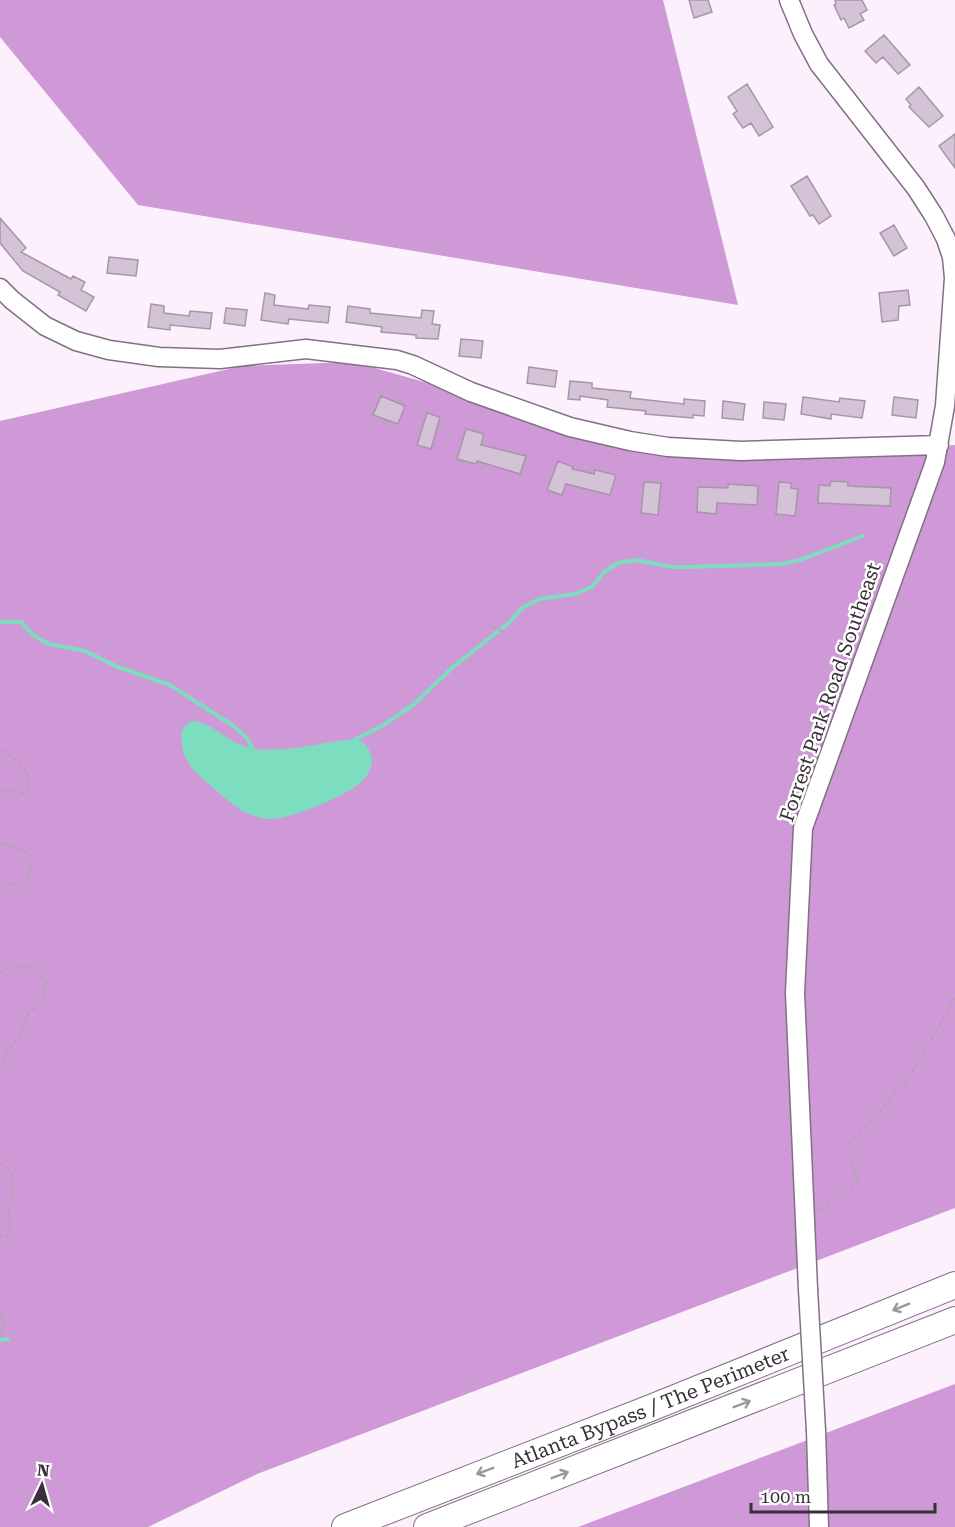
<svg xmlns="http://www.w3.org/2000/svg" width="955" height="1527" viewBox="0 0 955 1527" font-family="'Roboto Serif',serif">
<style>
.forest{fill:#ce99d6}
.water{fill:#7ddebf}
.lines{fill:none;stroke-linecap:round;stroke-linejoin:round}
.stream{stroke:#7ddebf;stroke-width:4}
.building{fill:#d4c2d7;stroke:#a796aa;stroke-width:1.5}
.minor-casing{stroke:#817183;stroke-width:21}
.highway-casing{stroke:#817183;stroke-width:28}
.path{stroke:#b0a5b0;stroke-width:2;stroke-dasharray:4.5 3;stroke-linecap:butt}
.minor{stroke:#fff;stroke-width:18}
.highway{stroke:#fff;stroke-width:26}
.minor-bridge-casing{stroke:#817183;stroke-width:21;stroke-linecap:butt}
.minor-bridge{stroke:#fff;stroke-width:18}
.oneway{stroke:#9c989c}
.labels{text-anchor:middle;dominant-baseline:central;stroke-width:5;stroke-linejoin:round;paint-order:stroke}
.street-label{font-size:20px;fill:#393139;stroke:#fff}
</style>
<rect width="100%" height="100%" fill="#fcf0fd"/>
<path class="forest" d="M0,0H663L738,305L138,205L0,37Z
M353,362L670,451L821,457L955,445V1208L257,1474L148,1527H0V421L242,366Z
M955,1384V1527H578Z"/>
<path class="water" d="M192,721C214,723 222,738 241,745C278,758 319,741 356,739C365,743 368,746 371,755C374,765 368,776 360,783C344,797 287,821 267,819C247,817 230,803 216,790C204,780 191,771 185,756C181,745 177,726 192,721Z"/>
<g class="lines">
<path class="stream" d="M0,622H21L33,635L49,644L85,651L118,667L170,685L232,725L246,737L252,747
M356,739L382,726L413,705L453,667L510,622L522,608L539,599L575,594L592,587L603,573L618,563L636,560L672,567H690L782,564L800,560L863,536
M0,1340L8,1339"/>
</g>
<path class="building" d="M689,0H708L712,12L694,18Z
M835,0H862L867,10L860,14L864,20L849,28L844,18L841,20L834,5L836,4Z
M884,35L910,65L898,74L883,57L876,63L865,51Z
M747,84L773,127L759,136L751,123L743,128L733,114L737,111L728,97Z
M919,87L943,116L929,127L909,107L911,105L906,99Z
M955,134V168L939,146Z
M807,176L831,216L819,224L813,215L810,216L791,186Z
M0,218L26,248L21,252L71,279L73,276L85,282L81,290L94,297L86,311L58,295L60,292L23,271L0,243Z
M894,225L907,248L894,256L880,233Z
M109,257L138,260L136,276L107,273Z
M908,290L910,305L899,306L898,320L882,322L879,293Z
M265,293L275,295L274,305L308,309L309,305L330,307L328,323L289,319L288,324L261,320Z
M151,304L164,306V313L189,316L190,311L212,313L210,329L170,325V330L148,327Z
M348,306L370,309V313L421,318L422,310L434,311L432,324L440,325L438,339L416,338V335L381,332L382,327L346,322Z
M226,308L247,310L245,326L224,323Z
M461,339L483,341L481,358L459,356Z
M529,367L557,371L555,387L527,383Z
M570,381L592,383V388L631,392L630,398L684,404V399L705,401L704,416L693,415V418L645,414L646,411L607,407L608,400L580,396V400L568,399Z
M381,396L405,406L398,424L373,415Z
M803,397L839,402L840,398L865,401L862,418L831,414V419L801,414Z
M894,397L918,400L916,418L892,415Z
M723,401L745,404L743,420L722,418Z
M764,402L786,404L784,420L763,418Z
M427,413L440,417L431,449L417,445Z
M466,429L484,434L481,445L526,456L520,474L477,461L476,464L457,459Z
M558,461L573,467L572,469L594,474L595,470L616,475L610,495L566,484L562,495L547,490Z
M831,481L848,482V486L891,488L890,506L818,503L819,485L830,486Z
M644,482L661,483L658,515L641,513Z
M779,482L791,483V488L798,489L795,516L776,514Z
M728,484L758,486L757,505L717,503L716,514L697,512L698,487L728,488Z"/>
<g class="lines">
<g class="minor-casing">
<path id="minor" d="M789,0L803,34L819,64L916,188L934,216L946,239L952,257L954,278L945,406L935,462L803,828L795,993L808,1289
M0,288L12,300L45,326L76,341L109,350L159,357L220,359L306,349L397,360L413,365L471,392L570,427L630,441L668,447L741,451L939,445
M816,1431L819,1527"/>
</g>
<g class="highway-casing">
<g id="highway">
<path id="s1" d="M345,1527L648,1409L955,1285"/>
<path d="M427,1527L955,1320"/>
</g>
</g>
<path class="path" d="M492,626L508,634
M0,750L20,762L30,780L26,794L11,789L0,793
M0,844C14,846 39,852 31,869C28,876 27,881 21,886L11,884L0,891
M0,973L15,966H27L38,972L45,982V993L42,1002L29,1013L18,1039L8,1050L0,1066
M0,1163L5,1166L12,1174V1197L9,1214
M0,1210L9,1214C10,1222 11,1231 6,1238L0,1237
M820,1211L860,1181L845,1150L908,1079L955,998
M0,1315L4,1321L0,1337"/>
<use href="#minor" class="minor"/>
<use href="#highway" class="highway"/>
<g class="minor-bridge-casing">
<path id="minor-bridge" d="M808,1289L816,1431"/>
</g>
<use href="#minor-bridge" class="minor-bridge"/>
</g>
<defs><path id="oneway-shaft" d="M-6 0H5M1.5-3L5.5 0L1.5 3" fill="none" stroke-width="1.6" stroke-linecap="round" stroke-linejoin="round" transform="scale(1.5)"/></defs>
<g class="oneway">
<use href="#oneway-shaft" transform="translate(901 1307) rotate(158)"/>
<use href="#oneway-shaft" transform="translate(742 1404) rotate(-21)"/>
<use href="#oneway-shaft" transform="translate(485 1471) rotate(159)"/>
<use href="#oneway-shaft" transform="translate(560 1475) rotate(-21)"/>
</g>
<g class="labels">
<g class="street-label">
<text transform="translate(830 692) rotate(-71)">Forrest Park Road Southeast</text>
<text stroke="none"><textPath href="#s1" startOffset="328">Atlanta Bypass / The Perimeter</textPath></text>
</g>
</g>
<g transform="translate(42 1485) rotate(5)" stroke="#ffffff" stroke-width="4.5" paint-order="stroke">
<path d="M0-4.5L10 22L0 15L-10 22Z" fill="#393139"/>
<text y="-9" font-size="16" font-weight="bold" text-anchor="middle" fill="#393139">N</text>
</g>
<path d="M751 1503v9h184v-9" fill="none" stroke="#393139" stroke-width="3"/>
<text x="760" y="1503" font-size="18" fill="#393139" stroke="#ffffff" stroke-width="4.5" paint-order="stroke">100 m</text>
</svg>
